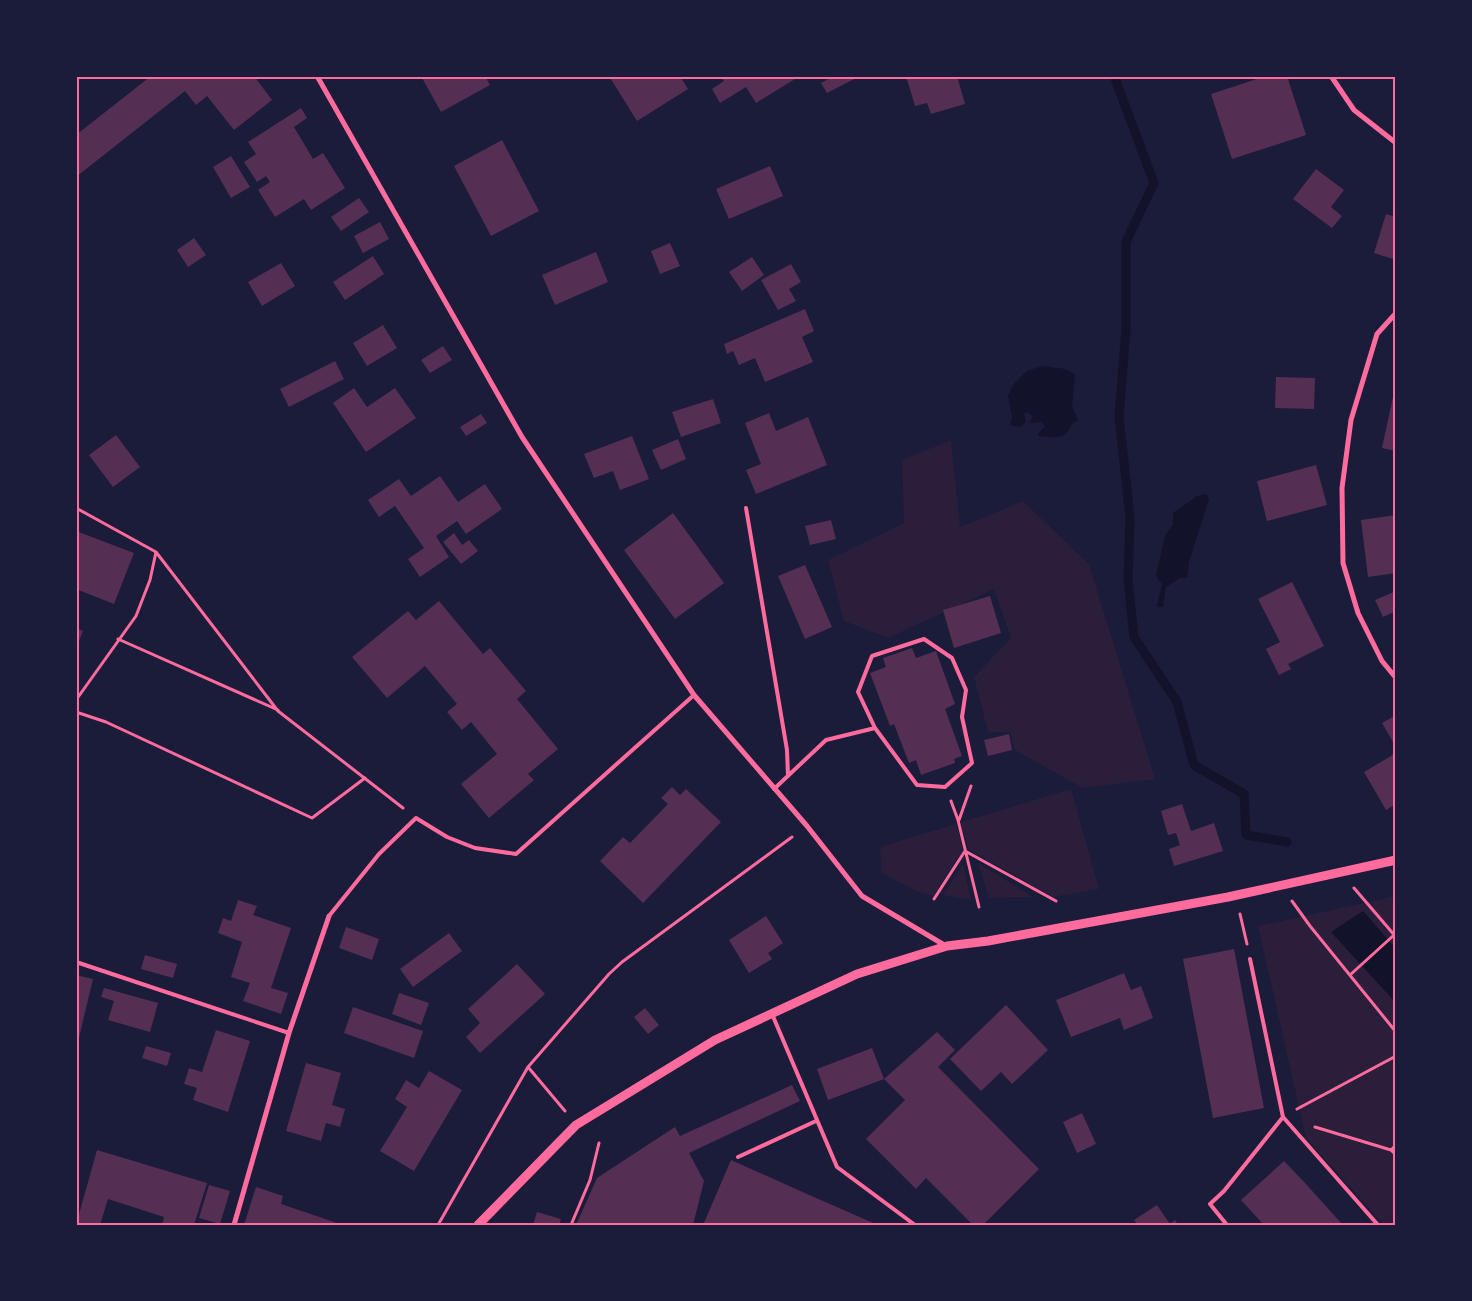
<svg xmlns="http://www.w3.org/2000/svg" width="1472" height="1301" viewBox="0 0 1472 1301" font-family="'Exo 2',sans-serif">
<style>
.green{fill:#2a1e3b}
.water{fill:#12122b}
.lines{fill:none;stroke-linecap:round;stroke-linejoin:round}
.stream{stroke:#12122b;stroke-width:9}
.building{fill:#542f53}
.path{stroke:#ff6b9d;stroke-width:3}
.service{stroke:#ff6b9d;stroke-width:4}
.minor{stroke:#ff6b9d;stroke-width:5}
.tertiary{stroke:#ff6b9d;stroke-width:9}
.neatline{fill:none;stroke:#ff6b9d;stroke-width:2}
</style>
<rect width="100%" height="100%" fill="#1b1b3a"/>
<path class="green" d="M951,440L960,527L1023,501L1089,564L1155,779L1083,788L1015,750L1010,732H988L974,677L1011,638L994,589L888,638L844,621L828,560L904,523L902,460Z
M1071,789L1099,889L1053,897L968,849L961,822Z
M956,824L963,850L933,896L916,891L882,873L880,847Z
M978,863L1033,897L989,898Z
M963,865L971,900L943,895Z
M1396,896V1225H1384L1306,1138L1258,926Z"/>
<path class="water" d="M1042,366L1065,369L1075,374L1072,407L1078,420C1071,423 1072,426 1067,432C1061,440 1048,437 1039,436L1038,434L1045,426L1041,422L1029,423L1033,416L1027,412L1024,414L1026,421L1021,427L1010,425L1012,417L1008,396L1013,385L1027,371Z
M1206,494L1209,499L1189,562L1187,578H1180L1166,587L1163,607H1157L1162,584L1156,576L1165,536L1173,524V513L1197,496Z
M1363,911L1396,949V1003L1331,932Z"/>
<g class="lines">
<path class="stream" d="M1114,76L1154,183L1126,242V329L1119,416L1130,518L1128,579L1134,637L1177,702L1194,765L1244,794L1246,835L1287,842"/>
</g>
<path class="building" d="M151,76H254L272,100L234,130L207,96L196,105L185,91L76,177V135Z
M421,76H485L490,85L441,112Z
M609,76H680L688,89L637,121Z
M721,76H800L756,103L746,87L720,103L712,89L724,81Z
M834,76H860L827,93L821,83Z
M906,76H957L965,104L931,114L927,103L915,106Z
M1266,76H1287L1306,135L1232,159L1211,94Z
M301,108L307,118L294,127L313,159L323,153L345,188L311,210L304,199L275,217L258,190L270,182L266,176L257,182L244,162L256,154L248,142Z
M502,140L539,211L491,236L454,166Z
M231,156L250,187L231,198L213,167Z
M770,166L783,196L729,219L716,189Z
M1316,169L1344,190L1331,207L1342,216L1332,228L1293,199Z
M359,198L369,212L341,231L331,217Z
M1386,214L1396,217V260L1374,253Z
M380,222L389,239L363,253L354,236Z
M194,238L206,255L188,267L177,250Z
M670,243L680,266L660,274L651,251Z
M596,252L608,282L555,305L542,275Z
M373,256L384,274L345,300L333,282Z
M752,257L764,275L742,291L729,272Z
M281,263L295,286L262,306L248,282Z
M791,264L801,282L789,289L796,301L778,310L761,280Z
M805,309L814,331L802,337L813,362L765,382L755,358L739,365L733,351L727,354L724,344Z
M383,325L397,348L367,366L353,343Z
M443,346L452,360L430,373L421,360Z
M335,361L344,379L289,407L280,389Z
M1276,377L1315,378L1314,409L1275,408Z
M354,388L367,407L395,388L416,418L366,452L333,403Z
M1394,392H1396V451L1382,448Z
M713,399L721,423L681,437L672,412Z
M769,413L776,431L808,417L827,465L756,494L746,470L761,464L745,423Z
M481,414L487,423L466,436L460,427Z
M116,435L140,467L113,487L89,455Z
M632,436L649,479L620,490L613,471L594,478L584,454Z
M678,439L686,459L661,470L652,450Z
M1316,465L1327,505L1267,521L1257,481Z
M440,476L458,502L485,484L502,509L466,534L457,521L436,536L449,557L420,577L408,559L424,548L395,506L379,517L368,500L399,479L411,496Z
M673,513L724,583L675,619L624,550Z
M1396,515V573L1368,577L1361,520Z
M831,520L836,539L810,545L805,526Z
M76,531L134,553L114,604L76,589Z
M454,533L462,545L469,540L478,551L461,564L443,542Z
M805,565L832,627L805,639L778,576Z
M1292,582L1324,646L1288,664L1291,669L1279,675L1266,649L1280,642L1258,599Z
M1396,591V611L1383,617L1375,600Z
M990,596L1001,633L954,648L943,610Z
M439,601L483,654L490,648L526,691L517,699L558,749L528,774L534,780L489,818L461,784L497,754L471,722L462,730L447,712L457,704L425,666L387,698L352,657L408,611L416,620Z
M76,628L83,631L76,648Z
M912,648L916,658L936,651L955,704L945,709L962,756L954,759L955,763L921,775L916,760L909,763L894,724L890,726L870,673L886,667L883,658Z
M1396,715V747L1382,723Z
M1009,734L1012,750L988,756L984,740Z
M1396,753V804L1386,810L1364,772Z
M672,787L680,795L686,789L721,822L643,903L600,861L623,837L630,843L668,804L661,798Z
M1182,804L1191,831L1214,823L1223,851L1174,866L1169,849L1180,845L1176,833L1168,835L1161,811Z
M238,900L257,906L253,915L291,928L271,988L288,993L281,1014L243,1001L250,983L231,977L242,942L218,933L223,918L231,921Z
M766,916L783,943L768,953L772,959L749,973L729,940Z
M346,927L379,939L372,960L339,948Z
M449,933L462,951L413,987L400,969Z
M1234,949L1264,1108L1213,1118L1183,959Z
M145,955L177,964L173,978L141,969Z
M517,964L545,994L480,1053L466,1037L480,1023L468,1009Z
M1124,973L1131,990L1141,986L1153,1018L1124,1030L1120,1018L1071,1037L1056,1000Z
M76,975L93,979L77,1046H76Z
M104,988L158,1003L150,1032L108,1020L114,1001L101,997Z
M399,993L429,1003L421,1025L392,1014Z
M1006,1005L1048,1050L1012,1084L1001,1072L981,1091L950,1059Z
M353,1007L423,1031L414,1058L344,1033Z
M645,1008L659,1025L648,1034L634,1017Z
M216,1030L250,1041L228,1112L193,1100L197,1088L184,1084L189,1068L202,1072Z
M937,1032L955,1050L938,1067L1039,1169L983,1225H973L926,1178L916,1189L866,1139L905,1100L884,1079Z
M146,1046L171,1053L167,1066L142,1058Z
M872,1048L884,1079L828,1100L817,1069Z
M306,1063L341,1073L332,1105L345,1109L340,1127L326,1123L321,1141L286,1131Z
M429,1071L462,1090L414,1171L380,1151L407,1107L395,1099L406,1080L419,1088Z
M792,1085L800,1101L689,1153L704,1181L693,1225H576L597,1178L675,1127L680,1136Z
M1082,1113L1096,1144L1077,1153L1063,1122Z
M97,1150L207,1183L194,1225H162L164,1217L108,1199L100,1225H76Z
M731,1160L807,1194L878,1225H703Z
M1284,1161L1304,1182L1343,1225H1264L1241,1200Z
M209,1185L230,1191L220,1224L199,1218Z
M256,1187L283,1196L281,1204L343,1225H244Z
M1157,1205L1170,1224L1175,1220L1178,1225H1138L1134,1220Z
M537,1212L561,1219L559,1225H533Z"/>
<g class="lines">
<path class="path" d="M76,508L156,552L150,580L136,616L76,700
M156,552L278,711L403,808
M118,639L278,710
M76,712L106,722L312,818L365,778
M951,801L958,820L979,907
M959,820L971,786
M1354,888L1396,937
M934,899L965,851L1056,901
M1292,901L1310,926L1396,1032
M1240,914L1247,944
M1350,975L1394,935
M528,1067L565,1111
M1297,1109L1396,1056
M1315,1127L1391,1150
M1396,1145L1391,1150L1396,1155
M438,1225L528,1067L609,974L622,962L792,837
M571,1225L590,1180L599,1143"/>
<path class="service" d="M746,508L787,750L788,776
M774,789L826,740L875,728L917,785L945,787L972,763L962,717L966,690L952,658L924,639L872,656L858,692L875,728
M329,916L379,854L416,818L447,837L475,848L516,854L694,695
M1250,959L1283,1117L1378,1225
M76,962L289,1033
M772,1014L837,1167L915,1225
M738,1157L816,1121
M1227,1225L1210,1204L1224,1191L1283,1117"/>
<path class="minor" d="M317,76L522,437L694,695L807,826L862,896L946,946
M1331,76L1354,110L1396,143
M1396,313L1377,334L1351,420L1342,488L1343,563L1358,613L1382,661L1396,678
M234,1225L289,1033L329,916"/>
<path class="tertiary" d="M478,1225L576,1125L715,1040L857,974L947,946L988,941L1228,897L1396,860"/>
</g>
<rect width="1472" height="1301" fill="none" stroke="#1b1b3a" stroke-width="155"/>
<rect x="78" y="78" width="1316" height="1146" class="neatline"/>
</svg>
